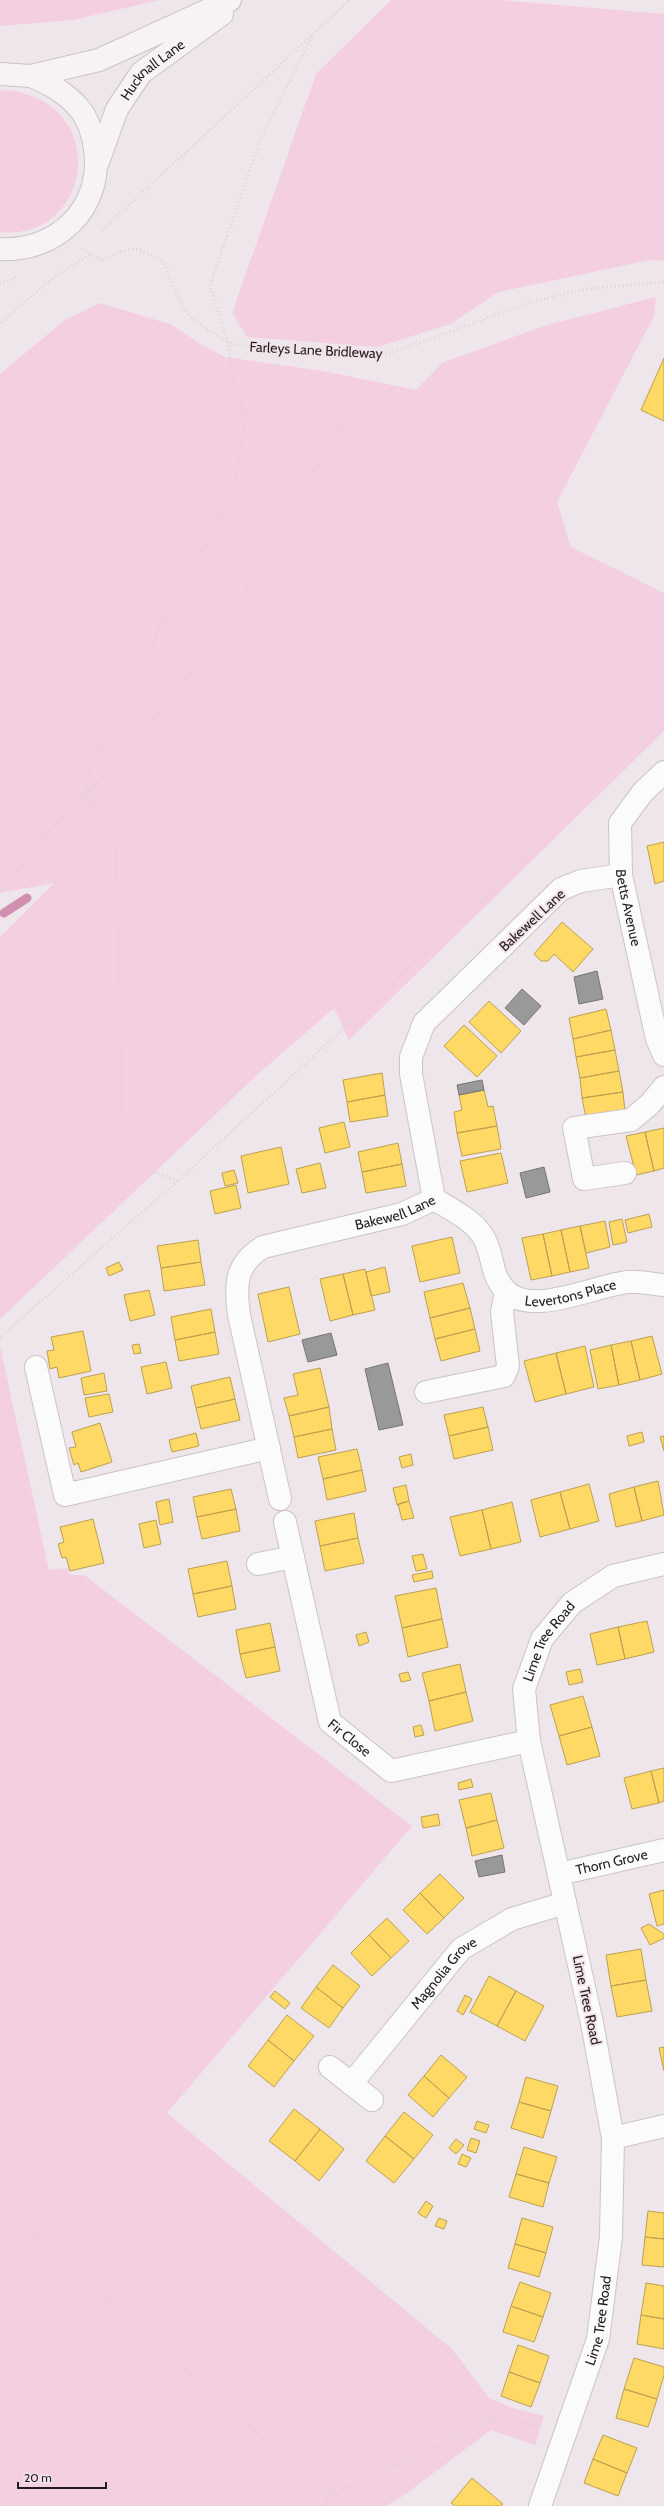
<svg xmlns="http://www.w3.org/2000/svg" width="664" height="2506" viewBox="0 0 664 2506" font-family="Cabin,sans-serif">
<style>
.green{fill:#f4cee1}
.homes{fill:#ffd966;stroke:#bda051}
.industry{fill:#999;stroke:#757474}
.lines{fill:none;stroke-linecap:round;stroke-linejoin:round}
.stream{stroke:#d190b2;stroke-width:9}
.minor-casing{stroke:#cac4c7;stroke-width:24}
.major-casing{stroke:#c8c4c7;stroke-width:24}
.path{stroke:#d6d4d5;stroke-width:2.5;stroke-dasharray:1 3;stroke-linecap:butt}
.minor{stroke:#fcfbfc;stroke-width:22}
.major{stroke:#f7f3f5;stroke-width:22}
.labels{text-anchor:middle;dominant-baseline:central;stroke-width:4;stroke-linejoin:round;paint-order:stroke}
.street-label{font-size:14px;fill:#221c1f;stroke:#f2e2e9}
</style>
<rect width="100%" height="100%" fill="#eee6ea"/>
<path class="green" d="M0,0H159L73,20L0,26Z
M391,0H499L664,14V261L650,260L498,292L451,324L377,347L247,337L232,313L316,74Z
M7,90C114,103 91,242 0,232V91Z
M656,297L654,316L557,502L571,547L664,593V731L349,1040L334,1008L257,1075L0,1319V937L54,883L0,893V374L65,320L100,303L170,324L202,345L225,357L323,371L416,390L442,363L544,326Z
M0,1347L49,1570L68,1568L70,1575H84L412,1826L167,2113L452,2349L489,2398L515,2409L544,2416L535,2445L491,2430L403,2496L386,2506H0Z"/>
<path class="homes" d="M664,358V421L641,410Z
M664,842V881L655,884L647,846Z
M562,922L593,949L573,972L554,954L548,961H541L534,954Z
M489,1001L521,1031L501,1053L469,1022Z
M606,1009L611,1030L573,1039L569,1018Z
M464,1025L497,1056L477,1077L444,1046Z
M611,1030L615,1050L576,1057L573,1039Z
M615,1050L619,1071L580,1078L576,1057Z
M619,1071L623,1092L582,1098L580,1078Z
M382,1073L385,1095L347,1102L343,1080Z
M484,1090L488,1107L493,1106L497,1126L457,1133L454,1112L462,1110L459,1095Z
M623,1092L625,1112L586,1118L582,1098Z
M385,1095L388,1116L350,1122L347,1102Z
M344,1122L350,1147L325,1153L319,1128Z
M497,1126L501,1149L462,1156L457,1133Z
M664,1128V1168L654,1171L645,1132Z
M645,1132L654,1171L636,1175L626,1136Z
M398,1143L402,1164L362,1172L358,1152Z
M281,1147L289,1184L248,1193L241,1156Z
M501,1153L508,1183L467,1192L460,1161Z
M320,1163L326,1188L302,1193L296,1169Z
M402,1164L406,1186L366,1193L362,1172Z
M234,1170L238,1183L225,1186L222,1173Z
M236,1185L241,1208L215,1214L210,1191Z
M649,1214L652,1227L628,1233L625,1220Z
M622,1219L627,1242L613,1245L609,1222Z
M605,1221L610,1247L586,1253L580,1226Z
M580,1226L589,1268L570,1272L561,1230Z
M561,1230L570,1272L552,1276L543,1234Z
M543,1234L552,1276L531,1280L522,1238Z
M452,1237L460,1273L420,1282L412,1246Z
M198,1240L201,1262L161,1268L157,1246Z
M119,1262L123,1270L109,1276L106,1268Z
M201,1262L205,1285L164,1291L161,1268Z
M385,1267L390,1292L371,1296L366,1272Z
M365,1269L375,1310L353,1315L343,1274Z
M343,1274L353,1315L330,1321L320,1279Z
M463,1283L470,1308L430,1318L424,1292Z
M289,1287L300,1334L268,1342L258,1294Z
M149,1290L155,1315L130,1321L124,1295Z
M470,1308L475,1329L435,1339L430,1318Z
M211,1309L215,1332L175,1340L171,1317Z
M475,1329L480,1351L441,1361L435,1339Z
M83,1331L91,1371L59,1378L57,1367L50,1369L47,1351L54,1350L51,1337Z
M215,1332L219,1354L179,1361L175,1340Z
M652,1336L662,1374L640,1380L631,1341Z
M631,1341L640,1380L619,1385L611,1345Z
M139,1344L141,1353L134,1354L132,1345Z
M611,1345L619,1385L598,1389L590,1350Z
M585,1346L594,1387L566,1394L556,1353Z
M556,1353L566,1394L535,1402L524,1361Z
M166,1362L172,1388L147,1394L141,1367Z
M320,1368L329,1407L289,1416L284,1398L298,1395L293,1374Z
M104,1373L107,1391L84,1395L81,1378Z
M230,1377L235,1399L196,1408L191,1386Z
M109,1394L113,1412L89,1417L85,1398Z
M235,1399L240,1420L201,1429L196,1408Z
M329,1407L332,1429L294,1437L289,1416Z
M483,1407L488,1427L449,1436L444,1415Z
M100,1423L112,1462L81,1472L78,1463L74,1465L69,1448L76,1447L72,1432Z
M488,1427L493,1450L454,1459L449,1436Z
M332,1429L336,1450L298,1458L294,1437Z
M642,1432L644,1442L629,1446L627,1436Z
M196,1433L199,1446L172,1452L169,1440Z
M664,1436V1451L660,1437Z
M357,1449L362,1470L323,1479L318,1457Z
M411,1454L413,1465L402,1468L399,1457Z
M362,1470L366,1491L327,1500L323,1479Z
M658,1481L664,1515L642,1521L634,1487Z
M589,1484L599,1521L570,1529L560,1492Z
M406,1485L409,1501L397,1505L393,1488Z
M634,1487L642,1521L616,1527L609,1494Z
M231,1489L236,1509L197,1517L193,1497Z
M560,1492L570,1529L540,1537L531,1500Z
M169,1499L173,1522L160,1525L156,1502Z
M409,1501L414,1518L402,1520L398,1504Z
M512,1502L521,1542L491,1549L482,1510Z
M236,1509L240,1531L202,1539L197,1517Z
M482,1510L491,1549L460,1556L450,1517Z
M354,1513L358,1538L320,1546L315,1521Z
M93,1519L104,1563L70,1571L66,1557L62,1558L58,1544L64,1542L60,1527Z
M156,1520L161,1544L144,1548L139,1524Z
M358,1538L364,1563L325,1571L320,1546Z
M423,1554L427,1569L416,1571L412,1556Z
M227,1561L232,1586L193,1594L188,1569Z
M432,1571L433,1578L414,1582L412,1575Z
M232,1586L236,1609L198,1617L193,1594Z
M436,1588L442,1619L402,1628L395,1596Z
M442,1619L448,1647L408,1657L402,1628Z
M647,1621L654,1652L625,1659L618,1627Z
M270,1623L275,1647L240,1654L236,1630Z
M618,1627L625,1659L597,1665L590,1634Z
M366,1632L369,1642L359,1646L356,1635Z
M275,1647L280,1671L246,1678L240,1654Z
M460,1664L466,1692L429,1701L422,1673Z
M580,1669L583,1682L569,1685L566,1672Z
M408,1672L411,1680L401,1682L399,1674Z
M466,1692L473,1721L435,1731L429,1701Z
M583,1696L592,1727L559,1736L550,1705Z
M421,1725L424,1735L415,1737L413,1727Z
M592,1727L600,1756L567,1765L559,1736Z
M664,1768V1801L659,1803L651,1771Z
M651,1771L659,1803L632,1809L624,1778Z
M471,1779L473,1787L459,1790L458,1783Z
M491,1793L497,1820L466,1828L459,1800Z
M438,1814L440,1825L423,1828L421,1817Z
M497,1820L504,1848L472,1856L466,1828Z
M440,1874L464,1898L444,1918L420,1893Z
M664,1890V1924L657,1926L649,1894Z
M420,1893L444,1918L427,1934L403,1910Z
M387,1918L409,1941L391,1958L369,1935Z
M649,1924L664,1934V1938L650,1945L641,1928Z
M369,1935L391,1958L372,1976L351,1953Z
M641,1949L646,1980L611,1986L606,1955Z
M333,1965L360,1986L343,2008L316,1987Z
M489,1976L516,1991L497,2026L470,2012Z
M646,1980L652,2011L617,2017L611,1986Z
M316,1987L343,2008L329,2028L301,2008Z
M275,1991L290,2003L285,2009L270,1997Z
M516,1991L544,2006L525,2041L497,2026Z
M465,1995L472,1999L463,2015L457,2011Z
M287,2015L314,2036L294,2061L268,2040Z
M268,2040L294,2061L274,2087L248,2066Z
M664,2047V2071L659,2048Z
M441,2055L467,2077L449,2098L424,2076Z
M424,2076L449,2098L433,2117L408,2095Z
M526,2077L558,2086L551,2111L519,2102Z
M519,2102L551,2111L543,2138L511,2128Z
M294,2109L320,2129L295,2161L269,2141Z
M404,2112L433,2135L414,2159L385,2136Z
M477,2121L489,2125L486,2133L474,2129Z
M320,2129L344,2149L319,2181L295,2161Z
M385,2136L414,2159L394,2183L366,2161Z
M471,2138L480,2141L476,2153L467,2150Z
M456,2139L464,2145L456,2154L449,2148Z
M524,2147L557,2157L549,2183L516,2174Z
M462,2154L471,2158L466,2167L458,2164Z
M516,2174L549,2183L543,2207L509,2197Z
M426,2201L433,2206L426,2218L418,2213Z
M648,2211L664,2213V2239L645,2237Z
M439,2218L447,2221L444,2229L435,2226Z
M522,2218L553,2227L546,2253L515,2244Z
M645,2237L664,2239V2267L642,2265Z
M515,2244L546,2253L539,2277L508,2268Z
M520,2282L551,2293L543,2317L511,2306Z
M646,2283L664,2286V2319L641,2315Z
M511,2306L543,2317L534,2342L503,2332Z
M641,2315L664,2319V2349L637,2344Z
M518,2345L549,2356L540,2383L509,2372Z
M634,2358L664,2367V2375L657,2399L624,2389Z
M509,2372L540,2383L531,2407L501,2396Z
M624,2389L657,2399L648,2427L616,2418Z
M603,2435L637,2448L627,2473L593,2459Z
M593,2459L627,2473L618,2496L584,2483Z
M472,2478L503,2504L501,2506H455L451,2503Z"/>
<path class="industry" d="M597,971L603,999L579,1004L574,977Z
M522,989L541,1006L524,1025L505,1008Z
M482,1080L484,1090L459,1095L457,1085Z
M544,1167L550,1192L526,1198L520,1173Z
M331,1333L337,1355L308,1362L302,1340Z
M388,1363L403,1425L379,1430L365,1369Z
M502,1855L505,1872L479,1877L475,1861Z"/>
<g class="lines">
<path class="stream" d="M4,913L27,898"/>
<g class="minor-casing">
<g id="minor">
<path id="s1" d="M664,772L643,792L620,823L621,875L657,1039L664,1055"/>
<path d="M625,1173L584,1179L574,1128L631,1120L650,1104L664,1087"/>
<path d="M434,1199L411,1074V1057L424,1023L561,889L581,881L621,875"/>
<path id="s2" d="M434,1199C452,1210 476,1221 485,1240C494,1258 490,1273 505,1290C530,1318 596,1285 628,1282C639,1281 652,1284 664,1285"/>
<path d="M36,1367L65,1495L269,1448"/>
<path d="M426,1392L504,1376L508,1366L502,1312L506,1291"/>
<path id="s3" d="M280,1499L239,1315C235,1285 235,1264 263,1247L402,1214L434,1199"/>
<path id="s4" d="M285,1522L330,1722L391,1771L529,1741"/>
<path d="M258,1564L293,1557"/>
<path id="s5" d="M559,1874L664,1850"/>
<path d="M330,2067L372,2100"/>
<path id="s6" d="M351,2084L461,1949L512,1919L565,1903"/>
<path d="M613,2138L664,2126"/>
<path id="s7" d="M540,2506L598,2339L611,2237L613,2138L592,2023L529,1741L524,1689L542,1639L572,1603L613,1576L664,1564"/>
</g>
</g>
<g class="major-casing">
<g id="major">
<path d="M0,74L31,76L99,60L230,0"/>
<path id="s8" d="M98,162L117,109L141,73L222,14"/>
<path d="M0,249C57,252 103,208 95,150C94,136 88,119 79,108C65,92 50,84 31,76"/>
</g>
</g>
<path class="path" d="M102,230L350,0
M82,249L102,261C133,245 133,245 164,262L174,289L189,316L228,343L262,349L352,354H389L531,302L587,289L664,282
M0,284L18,276
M0,323L49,281L90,254
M0,894L38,841L86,795L142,734L175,693L239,601L292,506L348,417
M178,1181L138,1165L123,1151L116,845L86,795L91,761L145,664L171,599L207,545L237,474L246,418L235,386L228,343L210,285L260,141L314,33
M0,1337L178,1181L487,896L647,733L664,712
M0,2205L307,2478L334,2494L502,2415L539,2427
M325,2506L330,2492"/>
<use href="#minor" class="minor"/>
<use href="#major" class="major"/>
</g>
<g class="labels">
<g class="street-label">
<text stroke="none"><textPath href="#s8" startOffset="110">Hucknall Lane</textPath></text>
<text transform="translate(316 350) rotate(3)">Farleys Lane Bridleway</text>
<text stroke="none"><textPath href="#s1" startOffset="153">Betts Avenue</textPath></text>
<text transform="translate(532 920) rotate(-43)">Bakewell Lane</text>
<text stroke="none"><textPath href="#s3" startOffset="403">Bakewell Lane</textPath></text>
<text stroke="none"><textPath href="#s2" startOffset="190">Levertons Place</textPath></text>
<text stroke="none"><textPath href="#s7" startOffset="891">Lime Tree Road</textPath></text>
<text stroke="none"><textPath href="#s4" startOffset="230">Fir Close</textPath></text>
<text stroke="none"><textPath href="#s5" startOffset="54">Thorn Grove</textPath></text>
<text stroke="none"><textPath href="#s6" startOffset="145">Magnolia Grove</textPath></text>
<text transform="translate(587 2000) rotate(78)">Lime Tree Road</text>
<text stroke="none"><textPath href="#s7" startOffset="195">Lime Tree Road</textPath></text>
</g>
</g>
<path d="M18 2482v6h88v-6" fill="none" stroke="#221c1f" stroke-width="2"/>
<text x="24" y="2482" font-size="12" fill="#221c1f" stroke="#f2e2e9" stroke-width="3" paint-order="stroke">20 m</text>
</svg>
